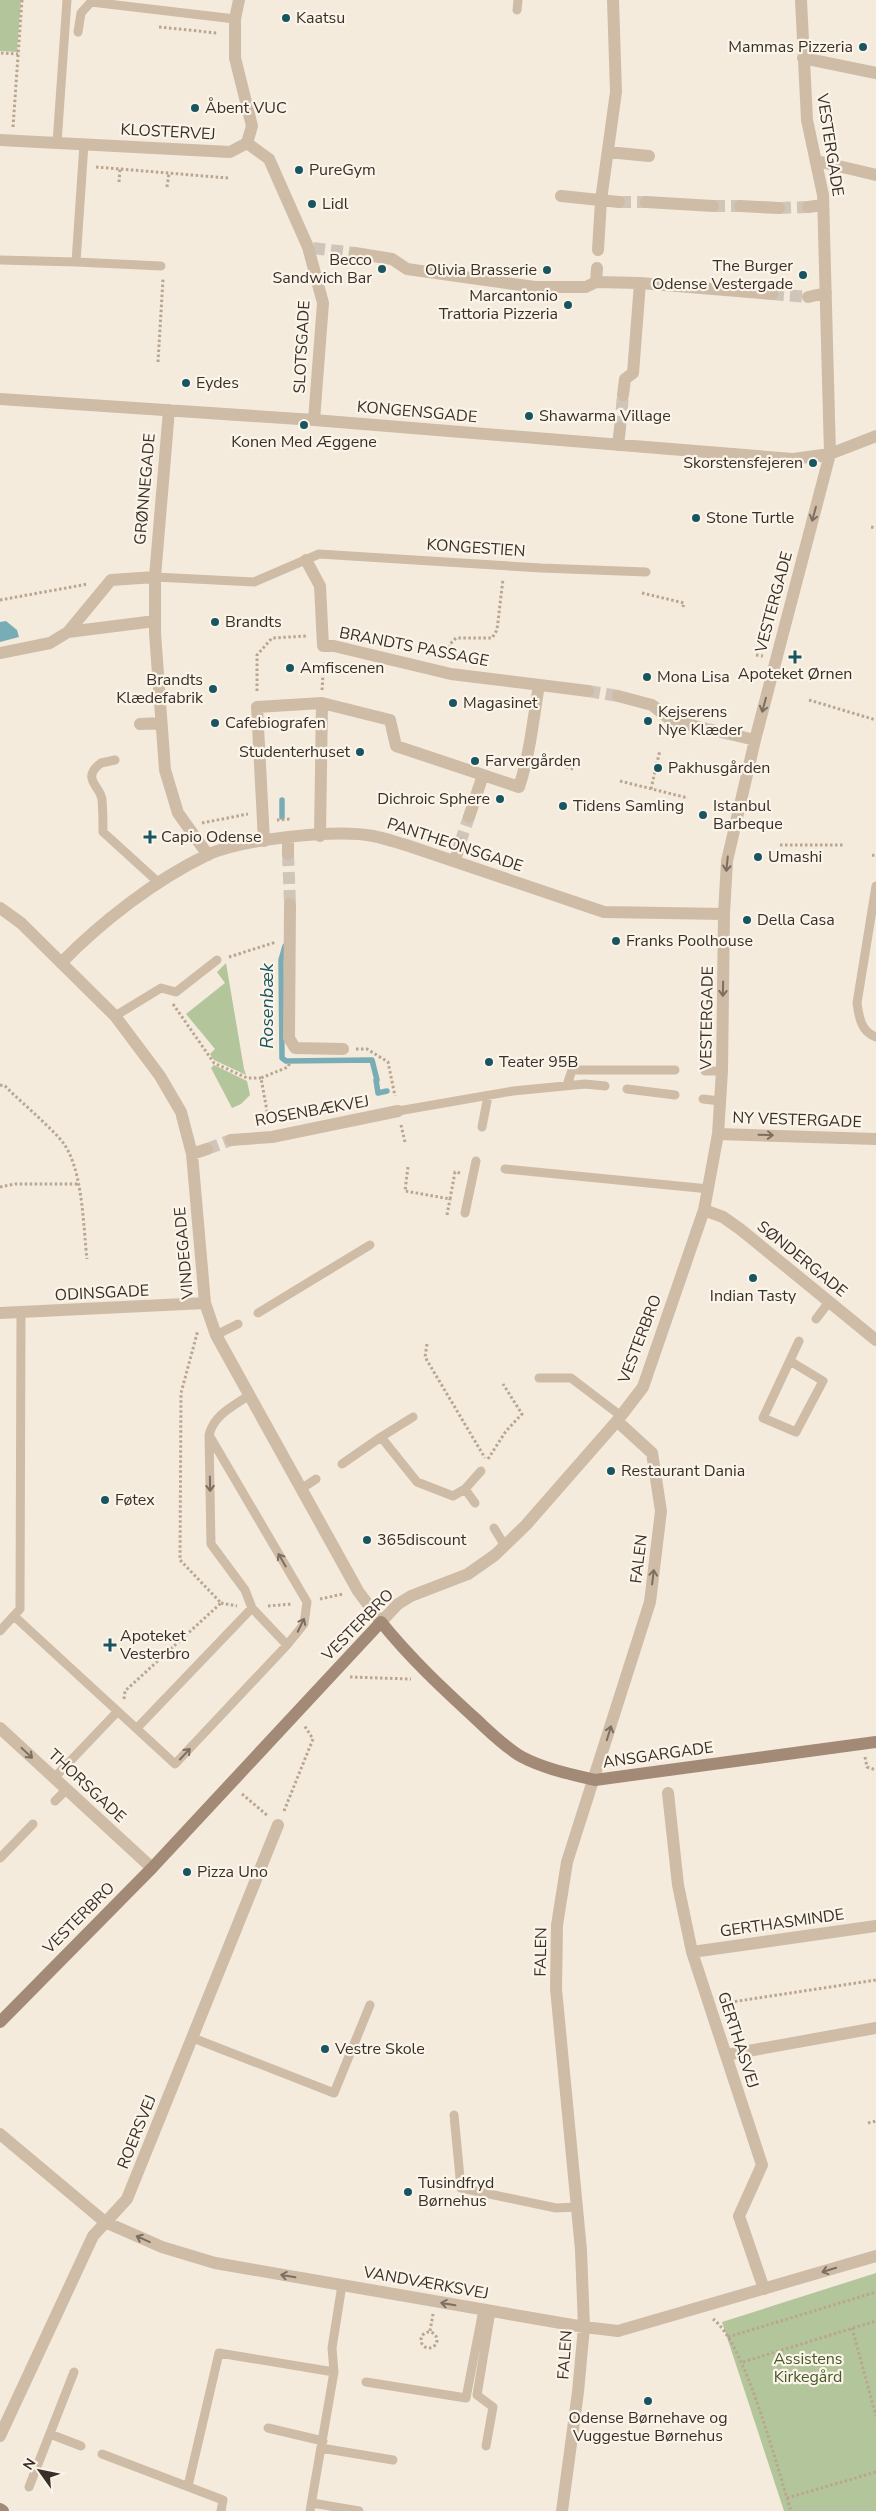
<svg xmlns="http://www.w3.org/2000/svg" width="876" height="2511" viewBox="0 0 876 2511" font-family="'Nunito Sans',sans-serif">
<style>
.green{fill:#b3c59a}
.water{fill:#78adb5}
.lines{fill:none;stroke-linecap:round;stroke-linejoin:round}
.stream{stroke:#78adb5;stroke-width:5.5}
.street-tunnel{stroke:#d0c5b8;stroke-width:12;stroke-dasharray:12 6;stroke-linecap:butt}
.path{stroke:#baa690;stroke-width:3;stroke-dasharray:2.5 2.5;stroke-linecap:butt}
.lane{stroke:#cebca6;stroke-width:9}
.street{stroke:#cebca6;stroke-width:12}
.secondary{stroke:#a28a77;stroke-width:12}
.oneway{stroke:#7d6e61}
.poi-dot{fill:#195560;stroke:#fbf4e9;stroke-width:2}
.labels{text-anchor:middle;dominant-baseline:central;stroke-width:4.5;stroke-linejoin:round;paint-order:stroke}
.poi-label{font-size:16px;fill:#3a2f28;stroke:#fbf4e9;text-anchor:start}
.street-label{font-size:16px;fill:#3a2f28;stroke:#fbf4e9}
.park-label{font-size:16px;fill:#455a29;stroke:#fbf4e9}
.water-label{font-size:18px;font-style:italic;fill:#195560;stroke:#fbf4e9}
</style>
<rect width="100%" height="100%" fill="#f5ebdc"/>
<path class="green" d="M0,0H21L17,52L0,51Z
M226,963L244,1069L246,1075L214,1060L210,1054L215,1049L186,1014L225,983L217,972Z
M214,1065L247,1081L250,1095L241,1104L232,1108L211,1068Z
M876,2273V2511H784L722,2322Z"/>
<path class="water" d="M6,621L17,630L19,637L0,642V622Z"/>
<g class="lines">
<path class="stream" d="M282,800V817
M285,946L281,960L282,1058L286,1061L372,1060L377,1080
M376,1080L378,1093L387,1091"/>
<path class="street-tunnel" d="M619,202H646
M713,206H740
M779,208L808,207
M313,248L355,253
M772,294L808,297
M620,428L623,395
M588,691L618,696
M703,728L734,735
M460,843L469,817
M288,854L290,904
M207,1149L231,1140"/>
<path class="path" d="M159,27L217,33
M1,53L18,54
M13,127L22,0
M96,167L228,178
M119,182L120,169
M167,187L169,173
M158,362L163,279
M871,527L876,528
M642,593L684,603L683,607
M0,600L88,584
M756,655L763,656
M448,658L450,644L456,638H492L497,630L503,579
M322,690L324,661
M257,691V655L272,638L307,636
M809,700L876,720
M542,760L573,769
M620,781L688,798
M651,789L660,750
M277,820L291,819
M202,823L248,814
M780,845H845
M872,855L876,856
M229,957L276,942
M173,1004L214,1063L247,1078H261
M356,1049H367L388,1062L395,1096
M0,1085L5,1086C23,1104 44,1121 61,1140C83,1166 83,1225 87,1259
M269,1122L261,1078L288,1067L290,1062
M401,1125L405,1142
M408,1167L405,1191L450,1199L455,1172L460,1173
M0,1187L15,1184H78
M447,1215L450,1199
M427,1344L425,1357L485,1458
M488,1459L506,1431L522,1414L503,1384
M320,1599L343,1594
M221,1603L237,1606
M268,1606L292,1604
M350,1677L411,1679
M124,1699L125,1691L221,1603L180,1560L181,1393L198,1330
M865,1757L867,1767L876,1770
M242,1794L268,1816
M284,1811L313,1739L304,1725
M725,2003L876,1980
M868,2123L876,2121
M713,2319C746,2344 777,2468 791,2511
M852,2328L876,2416
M430,2331L433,2314
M421 2340a8 8 0 1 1 16 0a8 8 0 1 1-16 0Z
M728,2337L876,2292
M743,2362L876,2321
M787,2498L876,2472"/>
<path class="lane" d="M517,10L518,0
M78,32L81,13L91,2L235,19
M57,143L67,0
M0,260L76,262L84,144
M76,262L161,266
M155,577L254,582L319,554L541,568L646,572
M115,760L101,763C80,779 101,786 102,800C103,811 103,822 103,832L158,882
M876,886L857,1003C859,1017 861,1032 876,1037
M115,1016L161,988L176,992L217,960
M705,1071H722
M567,1085L572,1070H675
M627,1089L675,1095
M703,1099L720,1101
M398,1111L513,1091L585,1084L605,1086
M482,1127L488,1096
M505,1169L709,1189
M465,1213L476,1161
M258,1313L370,1245
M816,1319L829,1302
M216,1335L238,1324
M790,1361L823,1381L796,1432L763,1418L799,1341
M539,1378H571L621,1416
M248,1396C232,1407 214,1415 209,1435L211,1544L245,1590L252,1608L287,1645
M381,1437L413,1417
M342,1464L381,1437L417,1482L453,1496L465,1489L481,1471
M301,1489L316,1479
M465,1489L475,1503
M494,1528L505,1546
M14,1616L175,1764L287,1645L304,1624L307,1602L209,1435
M0,1631L20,1609L21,1314
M138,1727L252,1608
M54,1778L117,1712
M55,1801L66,1790
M0,1858L33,1824
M193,2038L334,2093L370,2005
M454,2115L461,2188L556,2208L577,2207
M366,2382L466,2398L483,2310
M268,2428L323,2441
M50,2434L81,2446
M486,2446L493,2407L477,2395L491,2311
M321,2448L393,2460
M102,2454L223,2500L221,2511
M188,2486L219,2353L334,2372
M29,2487L74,2372
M312,2503L359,2511
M310,2511L334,2372L332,2348L342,2285"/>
<path class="street" d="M239,0L235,19V58L252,126L247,143
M803,58L876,73
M0,140L230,152L247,143
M247,143L269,159L308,247L323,303L314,420
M608,152L649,156
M817,161L876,175
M561,196L619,202
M646,202L713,206
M740,206L779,208
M808,207L823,205
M598,250L601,200L616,92L613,0
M355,253L392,259L407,269L535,287H586L596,282L640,283L772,294
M596,282L597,268
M808,297L826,293
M623,395L625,379L633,373L640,283
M0,399L314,420L793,459L830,454L876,436
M169,410L155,577V633L165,770L178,813L208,855
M618,445L620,428
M306,560L320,586L323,646H334L451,674L588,691
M68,632L155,621
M0,653L50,643L68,632L111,580L155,577
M618,696L652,705L671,720L703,728
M140,724L161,723
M734,735L755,740
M469,817L483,775
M320,836L322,703
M288,838V854
M264,841L257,707L322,703L390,720L396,746L519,787C530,754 533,720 539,685
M455,861L460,843
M290,904L289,1038L295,1048L343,1049
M0,908L21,923L115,1016L160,1076L181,1112L192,1154L205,1303L216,1335L358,1591L381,1622L398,1604L411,1596L468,1574L495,1555L526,1525L617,1421L643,1387L704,1210L718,1134L722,1071L724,914L727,861L755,740L830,454L823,195L807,120L801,0
M61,963C101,922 155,880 207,855C242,839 335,829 373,836C384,838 395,842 406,845L604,912L724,914
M718,1134L876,1139
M231,1140L272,1137L398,1111
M192,1154L207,1149
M704,1210L723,1217L740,1229L876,1340
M0,1313L205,1303
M0,1728L152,1868
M668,1793L678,1885L692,1952L762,2165L739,2216L764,2289
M692,1952L876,1926
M726,2055L876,2028
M0,2134L105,2222L162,2247L215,2263L584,2327L618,2331L876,2256
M0,2436L93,2236L127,2199L278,1825
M562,2511L578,2392L584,2327L581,2250L556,1989L557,1925L567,1862L650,1602L661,1511L652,1453L617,1421"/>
<path class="secondary" d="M0,2022L152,1868L381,1622C410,1658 443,1689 477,1720C491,1733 506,1748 522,1757C545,1769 570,1774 595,1780L876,1742
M0,2509L3,2511"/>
</g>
<defs><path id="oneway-shaft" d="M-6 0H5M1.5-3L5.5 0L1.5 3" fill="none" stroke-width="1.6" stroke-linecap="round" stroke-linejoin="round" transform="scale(1.25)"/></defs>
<g class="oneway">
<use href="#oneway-shaft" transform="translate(814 514) rotate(105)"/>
<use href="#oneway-shaft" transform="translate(764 705) rotate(105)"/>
<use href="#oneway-shaft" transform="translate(727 864) rotate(96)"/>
<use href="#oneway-shaft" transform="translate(723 989) rotate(91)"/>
<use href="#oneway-shaft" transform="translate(766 1135) rotate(2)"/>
<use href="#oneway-shaft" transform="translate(210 1484) rotate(89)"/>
<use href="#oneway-shaft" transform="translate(282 1560) rotate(-120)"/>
<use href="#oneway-shaft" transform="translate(653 1577) rotate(-83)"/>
<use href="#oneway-shaft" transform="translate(301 1625) rotate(-64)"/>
<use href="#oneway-shaft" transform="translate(609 1733) rotate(-73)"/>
<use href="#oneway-shaft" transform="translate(27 1753) rotate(43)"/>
<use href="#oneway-shaft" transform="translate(185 1754) rotate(-47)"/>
<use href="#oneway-shaft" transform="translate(143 2239) rotate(-156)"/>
<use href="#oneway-shaft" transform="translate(829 2270) rotate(163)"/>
<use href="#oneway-shaft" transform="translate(288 2276) rotate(-170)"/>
<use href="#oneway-shaft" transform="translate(448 2304) rotate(-170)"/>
</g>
<g class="poi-dot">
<circle cx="286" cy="18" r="5"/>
<circle cx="863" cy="47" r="5"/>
<circle cx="195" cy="108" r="5"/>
<circle cx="299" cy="170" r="5"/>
<circle cx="312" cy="204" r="5"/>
<circle cx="382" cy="269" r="5"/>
<circle cx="547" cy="270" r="5"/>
<circle cx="803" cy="275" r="5"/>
<circle cx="568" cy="305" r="5"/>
<circle cx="186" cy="383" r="5"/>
<circle cx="529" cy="416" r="5"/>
<circle cx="304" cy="425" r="5"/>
<circle cx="813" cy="463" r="5"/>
<circle cx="696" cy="518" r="5"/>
<circle cx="215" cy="622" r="5"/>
<path d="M792.5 649.5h5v5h5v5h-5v5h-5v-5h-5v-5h5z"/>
<circle cx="290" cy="668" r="5"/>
<circle cx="647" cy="677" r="5"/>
<circle cx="213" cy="689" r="5"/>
<circle cx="453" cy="703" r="5"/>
<circle cx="648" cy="721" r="5"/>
<circle cx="215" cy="723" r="5"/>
<circle cx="360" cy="752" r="5"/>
<circle cx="475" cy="761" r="5"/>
<circle cx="658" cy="768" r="5"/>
<circle cx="500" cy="799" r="5"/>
<circle cx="563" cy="806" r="5"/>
<circle cx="703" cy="815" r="5"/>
<path d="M147.5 829.5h5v5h5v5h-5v5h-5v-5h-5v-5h5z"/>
<circle cx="758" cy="857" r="5"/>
<circle cx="747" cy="920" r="5"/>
<circle cx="616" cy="941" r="5"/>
<circle cx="489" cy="1062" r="5"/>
<circle cx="753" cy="1278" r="5"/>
<circle cx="611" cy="1471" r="5"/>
<circle cx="105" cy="1500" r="5"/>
<circle cx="367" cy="1540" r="5"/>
<path d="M107.5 1637.5h5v5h5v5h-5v5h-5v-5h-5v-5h5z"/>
<circle cx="187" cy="1872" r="5"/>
<circle cx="325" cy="2049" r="5"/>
<circle cx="408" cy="2192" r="5"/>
<circle cx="648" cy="2401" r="5"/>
</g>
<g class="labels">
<g class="poi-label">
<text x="296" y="18">Kaatsu</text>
<text x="853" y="47" text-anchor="end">Mammas Pizzeria</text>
<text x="205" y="108">Åbent VUC</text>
<text x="309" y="170">PureGym</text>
<text x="322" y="204">Lidl</text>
<text x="372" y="260" text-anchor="end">Becco<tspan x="372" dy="18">Sandwich Bar</tspan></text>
<text x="793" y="266" text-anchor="end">The Burger<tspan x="793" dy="18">Odense Vestergade</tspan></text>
<text x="537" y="270" text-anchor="end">Olivia Brasserie</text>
<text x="558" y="296" text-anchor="end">Marcantonio<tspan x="558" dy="18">Trattoria Pizzeria</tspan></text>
<text x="196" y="383">Eydes</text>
<text x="539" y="416">Shawarma Village</text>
<text x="304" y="442" text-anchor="middle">Konen Med Æggene</text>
<text x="803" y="463" text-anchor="end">Skorstensfejeren</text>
<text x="706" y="518">Stone Turtle</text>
<text x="225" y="622">Brandts</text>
<text x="300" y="668">Amfiscenen</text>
<text x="795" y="674" text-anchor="middle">Apoteket Ørnen</text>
<text x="657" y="677">Mona Lisa</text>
<text x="203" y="680" text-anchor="end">Brandts<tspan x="203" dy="18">Klædefabrik</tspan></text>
<text x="463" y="703">Magasinet</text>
<text x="658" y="712">Kejserens<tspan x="658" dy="18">Nye Klæder</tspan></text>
<text x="225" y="723">Cafebiografen</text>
<text x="350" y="752" text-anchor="end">Studenterhuset</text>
<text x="485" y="761">Farvergården</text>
<text x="668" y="768">Pakhusgården</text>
<text x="490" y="799" text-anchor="end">Dichroic Sphere</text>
<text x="573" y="806">Tidens Samling</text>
<text x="713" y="806">Istanbul<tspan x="713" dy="18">Barbeque</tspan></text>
<text x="161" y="837">Capio Odense</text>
<text x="768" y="857">Umashi</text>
<text x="757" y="920">Della Casa</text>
<text x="626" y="941">Franks Poolhouse</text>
<text x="499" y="1062">Teater 95B</text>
<text x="753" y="1296" text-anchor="middle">Indian Tasty</text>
<text x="621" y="1471">Restaurant Dania</text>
<text x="115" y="1500">Føtex</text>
<text x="377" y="1540">365discount</text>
<text x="120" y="1636">Apoteket<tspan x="120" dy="18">Vesterbro</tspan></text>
<text x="197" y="1872">Pizza Uno</text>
<text x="335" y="2049">Vestre Skole</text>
<text x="418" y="2183">Tusindfryd<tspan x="418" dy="18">Børnehus</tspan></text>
<text x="648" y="2418" text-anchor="middle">Odense Børnehave og<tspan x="648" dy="18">Vuggestue Børnehus</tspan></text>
</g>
<g class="street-label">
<text transform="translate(168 132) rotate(3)">KLOSTERVEJ</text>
<text transform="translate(830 145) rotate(81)">VESTERGADE</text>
<text transform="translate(302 347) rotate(-87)">SLOTSGADE</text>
<text transform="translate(417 412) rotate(5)">KONGENSGADE</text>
<text transform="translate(145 489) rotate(-85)">GRØNNEGADE</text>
<text transform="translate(476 548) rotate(4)">KONGESTIEN</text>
<text transform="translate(774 602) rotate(-75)">VESTERGADE</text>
<text transform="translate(414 647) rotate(11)">BRANDTS PASSAGE</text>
<text transform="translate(455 845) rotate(18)">PANTHEONSGADE</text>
<text transform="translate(707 1018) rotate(-89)">VESTERGADE</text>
<text transform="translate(312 1111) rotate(-10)">ROSENBÆKVEJ</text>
<text transform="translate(797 1120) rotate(2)">NY VESTERGADE</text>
<text transform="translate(184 1253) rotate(-95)">VINDEGADE</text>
<text transform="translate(802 1259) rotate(39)">SØNDERGADE</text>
<text transform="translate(102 1293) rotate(-3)">ODINSGADE</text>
<text transform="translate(640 1339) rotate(-69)">VESTERBRO</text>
<text transform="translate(639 1559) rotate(-83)">FALEN</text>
<text transform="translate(358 1625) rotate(-45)">VESTERBRO</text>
<text transform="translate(658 1755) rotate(-8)">ANSGARGADE</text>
<text transform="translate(87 1786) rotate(43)">THORSGADE</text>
<text transform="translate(79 1918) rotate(-45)">VESTERBRO</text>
<text transform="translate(782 1923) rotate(-8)">GERTHASMINDE</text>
<text transform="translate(541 1952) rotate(-89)">FALEN</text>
<text transform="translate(738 2040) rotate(72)">GERTHASVEJ</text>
<text transform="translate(137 2132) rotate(-68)">ROERSVEJ</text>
<text transform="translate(426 2283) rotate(10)">VANDVÆRKSVEJ</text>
<text transform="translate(565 2355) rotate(-86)">FALEN</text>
</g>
<g class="park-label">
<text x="808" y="2359">Assistens<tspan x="808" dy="18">Kirkegård</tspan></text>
</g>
<g class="water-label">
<text transform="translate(267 1006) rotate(-90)">Rosenbæk</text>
</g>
</g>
<g transform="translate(40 2471) rotate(303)" stroke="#fbf4e9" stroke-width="4" paint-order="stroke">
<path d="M0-4L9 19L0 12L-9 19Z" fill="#3a2f28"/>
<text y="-8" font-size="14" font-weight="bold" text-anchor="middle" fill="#3a2f28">N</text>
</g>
</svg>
